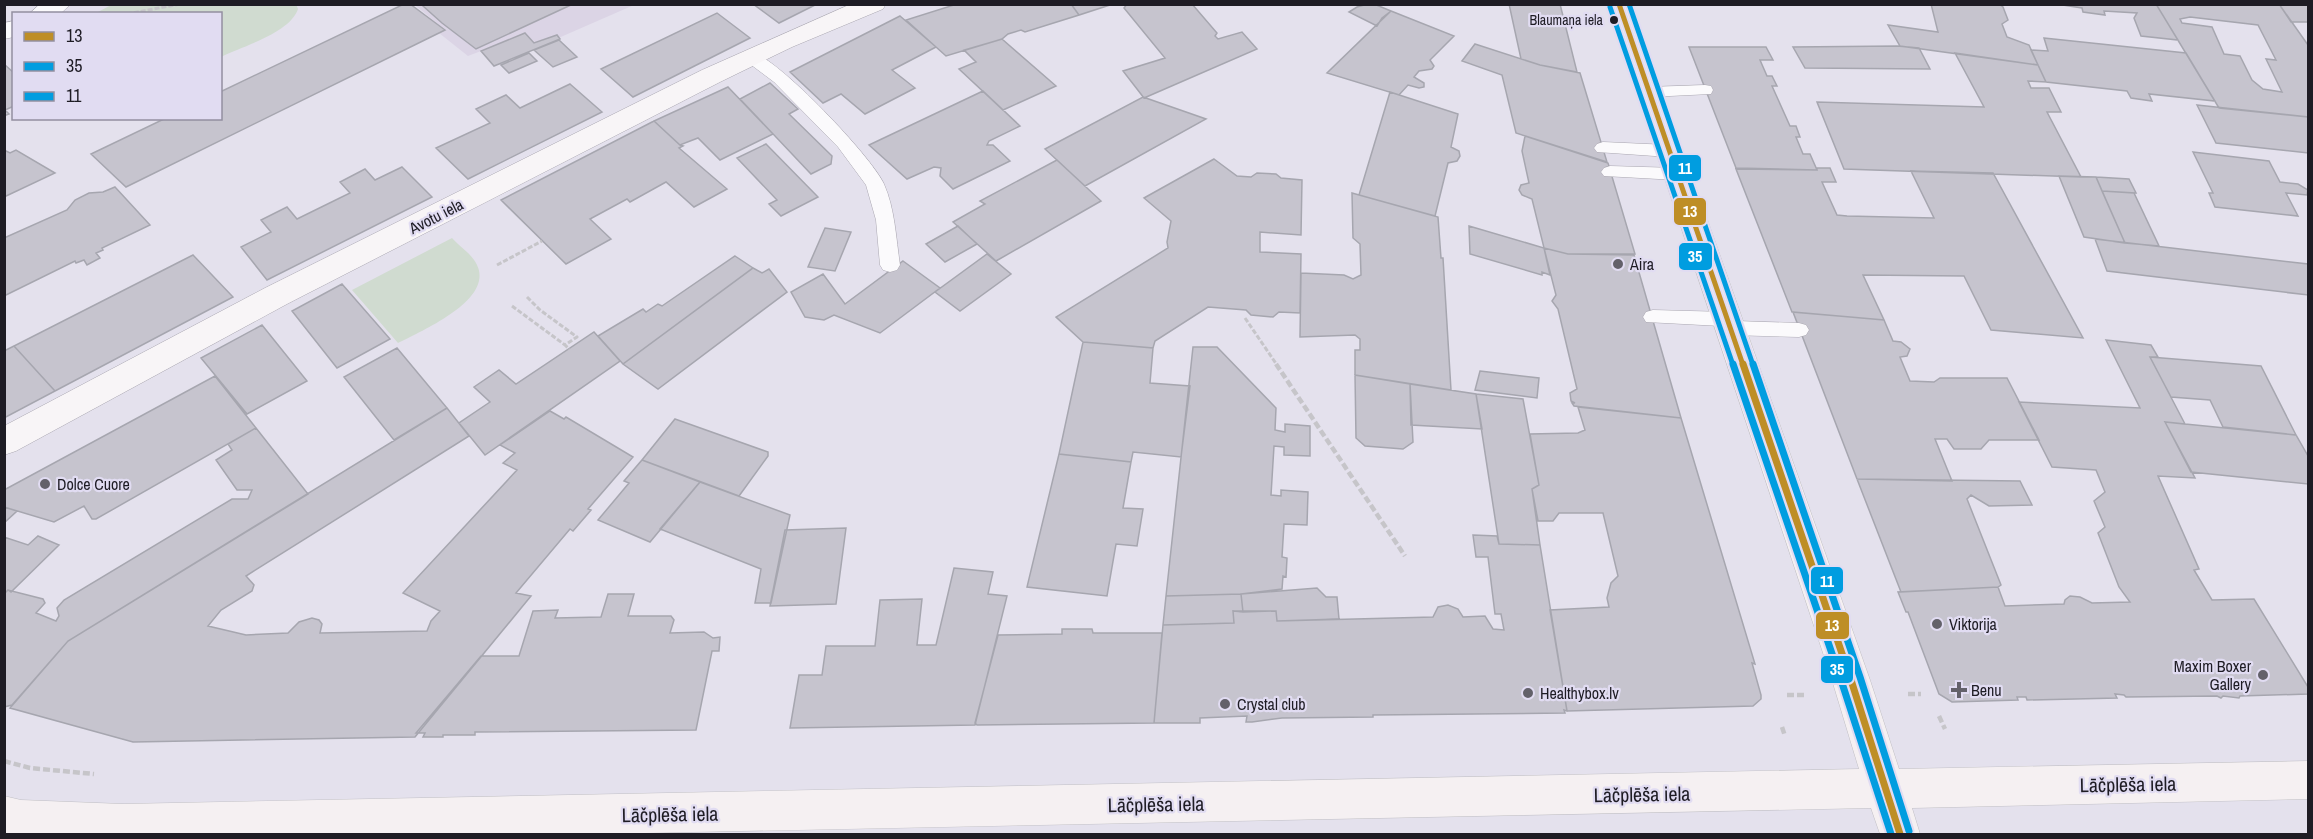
<svg xmlns="http://www.w3.org/2000/svg" width="2313" height="839" viewBox="0 0 2313 839" font-family="'Archivo Narrow',sans-serif">
<style>
.commercial{fill:#dbd4e5}
.green{fill:#d0dbd0}
.building{fill:#c6c4ce;stroke:#a6a6af;stroke-width:1.5;fill-rule:evenodd}
.lines{fill:none;stroke-linecap:round;stroke-linejoin:round}
.lane-casing{stroke:#aaa7b1;stroke-width:1}
.street-casing{stroke:#aaa7b1;stroke-width:1}
.secondary-casing{stroke:#aaa7b1;stroke-width:1}
.primary-casing{stroke:#c0bfc4;stroke-width:1}
.path-far1{stroke:#c6c5c9;stroke-width:3;stroke-dasharray:5 2;stroke-linecap:butt}
.path{stroke:#c6c5c9;stroke-width:4.5;stroke-dasharray:7 3;stroke-linecap:butt}
.lane{fill:#fbfafc;fill-rule:evenodd}
.street{fill:#fbfafc;fill-rule:evenodd}
.secondary{fill:#f8f5f7;fill-rule:evenodd}
.primary{fill:#f5f0f2;fill-rule:evenodd}
.bus-1-far1-casing{stroke:#e1dcf2;stroke-width:9}
.bus-1-casing{stroke:#e1dcf2;stroke-width:11}
.bus-2-far1-casing{stroke:#e1dcf2;stroke-width:9}
.bus-2-casing{stroke:#e1dcf2;stroke-width:11}
.bus-3-far1-casing{stroke:#e1dcf2;stroke-width:9}
.bus-3-casing{stroke:#e1dcf2;stroke-width:11}
.bus-1-far1{stroke:#be8e26;stroke-width:5}
.bus-1{stroke:#be8e26;stroke-width:7}
.bus-2-far1{stroke:#009de0;stroke-width:5}
.bus-2{stroke:#009de0;stroke-width:7}
.bus-3-far1{stroke:#009de0;stroke-width:5}
.bus-3{stroke:#009de0;stroke-width:7}
.bus-dot{fill:#1e1c24;stroke:#e1dcf2;stroke-width:2}
.poi-dot{fill:#63616a;stroke:#e1dcf2;stroke-width:2}
.labels{text-anchor:middle;dominant-baseline:central;stroke-width:4.5;stroke-linejoin:round;paint-order:stroke}
.bus-label{font-size:14px;fill:#1e1c24;stroke:#e1dcf2;text-anchor:end}
.street-label{font-size:16px;fill:#1e1c24;stroke:#e1dcf2}
.poi-label{font-size:16px;fill:#1e1c24;stroke:#e1dcf2;text-anchor:start}
.near-street-label{font-size:20px;fill:#1e1c24;stroke:#e1dcf2}
.line-badge{stroke:#e1dcf2;stroke-width:2}
.badge-label{font-size:16px;text-anchor:middle;font-weight:bold;fill:#fff}
</style>
<rect width="100%" height="100%" fill="#e4e1ed"/>
<path class="commercial" d="M415,5H634L494,66L481,51L468,56L439,33L445,30Z"/>
<path class="green" d="M113,4H296L298,9C290,33 243,46 221,57L220,14L96,13Z
M452,238C459,246 473,255 477,265C494,300 421,331 398,343L352,290Z"/>
<path class="building" d="M404,4H410L445,30L126,187L91,154L166,118H220V92Z
M425,4H573L476,49L442,23L423,6Z
M753,4H817L779,23Z
M957,4H1071L1079,15L1025,32L1021,30L1008,34L1002,39L946,56L906,20Z
M1071,4H1113L1079,15Z
M1127,4H1192L1217,33L1215,36L1218,39L1242,32L1257,49L1144,98L1123,71L1165,58L1124,8Z
M1368,4H1374L1391,11L1382,18L1377,26L1349,12L1357,7Z
M1509,4H1560L1577,72L1540,65L1521,59Z
M1931,4H1999L2003,7L2008,20L2002,24L2007,37L2029,45L2038,65L1900,46L1888,25L1938,32Z
M2056,4H2156L2178,40L2141,36L2134,18L2137,13L2104,11L2105,15L2083,12L2082,8Z
M2156,4H2279L2308,45V117L2219,108ZM2190,17L2258,25L2276,60L2266,59L2282,92L2263,89L2252,80L2240,56L2224,54L2212,27L2182,23L2180,19Z
M2279,4H2308V22H2291Z
M1391,11L1454,36L1430,60L1434,66L1432,69L1419,71L1414,77L1424,83V87L1419,88L1408,85L1399,95L1327,73Z
M717,13L750,38L633,97L601,69Z
M900,16L936,47L892,70L915,88L865,114L841,94L823,103L790,72Z
M525,33L534,43L557,35L560,39L494,66L481,51Z
M2044,38L2186,53L2215,101L2149,94L2152,101L2131,98L2127,91L2046,82L2031,50L2048,51Z
M1002,39L1056,86L1003,110L959,69L976,62L964,50Z
M559,40L577,57L553,67L534,50Z
M1475,44L1540,65L1580,73L1607,162L1516,133L1502,75L1462,61Z
M1897,46L1919,48L1930,69L1805,68L1793,47Z
M1689,47H1766L1773,60H1760L1767,76H1772L1777,86H1772L1790,126H1796L1800,137H1796L1803,154H1810L1817,170L1736,168Z
M529,53L537,61L509,73L501,65Z
M1955,53L2038,65L2046,82L2028,81L2031,88H2049L2061,112H2047L2081,177L1844,169L1817,102L1984,107Z
M4,64L14,73V106L5,110L9,114L4,116Z
M770,83L798,109L789,114L832,156L831,164L811,174L740,99Z
M570,84L602,112L468,179L436,148L490,123L476,109L506,95L520,108Z
M728,87L773,134L720,160L698,138L680,145L654,121Z
M983,91L1020,126L989,141L987,145H993L1010,161L953,189L940,176L941,168L934,167L907,179L869,145Z
M1390,92L1458,114L1451,147L1459,151L1460,156L1457,161L1448,163L1435,216L1359,195Z
M1143,97L1206,119L1085,186L1045,149Z
M2197,105L2308,117V153L2216,143Z
M654,121L680,145L683,146L679,148L727,189L694,207L666,182L630,202L627,199L590,219L611,239L566,264L501,200Z
M1525,136L1608,163L1635,254H1568L1544,248L1532,199L1522,195L1519,190L1521,185L1529,183L1522,151Z
M766,144L818,197L781,216L769,204L777,200L737,158Z
M4,150L10,153L16,150L55,173L4,197Z
M2193,152L2269,161L2280,182L2298,184L2308,190L2307,195L2286,193L2298,216L2215,207L2209,193H2213Z
M1214,159L1237,176L1251,177L1257,173L1276,174L1281,178L1302,180L1301,235L1260,232V252L1301,254L1300,313L1279,312L1273,317L1251,315L1246,310L1208,307L1155,341L1153,348L1083,342L1056,317L1168,248L1167,242L1171,221L1144,198Z
M1057,160L1101,201L996,261L953,222L985,204L980,201Z
M402,167L432,197L267,280L241,247L271,232L261,220L287,207L297,219L350,193L340,182L365,169L375,180Z
M1817,168H1830L1836,182H1822L1837,215L1847,216L1934,218L1911,171L1993,173L2083,338L1991,330L1964,276L1863,275L1884,320L1792,312L1736,169L1817,170Z
M2059,176L2096,177L2125,243L2084,237Z
M2096,177L2129,179L2136,193L2102,191Z
M115,187L150,225L102,248L103,250L96,253L100,258L87,265L84,260L76,263L75,261L4,296V238L67,210L75,200L89,193L103,192Z
M2102,191L2134,193L2159,246L2125,243Z
M1352,193L1438,217L1441,258H1443L1451,390L1355,375V350H1360V339L1355,335L1300,337L1301,273L1344,275L1353,279L1361,275L1360,244L1353,238Z
M958,226L977,244L945,262L926,244Z
M1469,226L1544,248L1550,275L1542,272V275L1470,254Z
M825,228L851,232L835,271L808,267Z
M2095,239L2308,264V295L2107,271Z
M1544,248L1568,254L1634,255L1681,418L1574,406L1572,403H1575L1571,401L1570,393L1577,389L1558,309L1552,301L1556,295Z
M987,254L1011,274L960,311L935,292Z
M193,255L233,297L55,391L14,346Z
M735,256L753,268L623,364L598,336L643,309L646,312L658,304L662,306Z
M903,261L940,288L880,333L834,315L824,320L805,317L791,292L823,274L845,304Z
M753,268L762,273L769,269L787,292L658,389L623,364Z
M342,284L390,339L337,368L292,311Z
M1793,312L1884,320L1893,341L1901,342L1910,349L1907,356L1900,357L1910,381L1934,382L1940,378H2007L2039,440H1989L1981,449H1954L1947,439H1935L1952,481L1857,479Z
M262,325L307,381L247,414L201,358Z
M594,332L620,361L485,455L459,423L490,402L474,387L499,370L516,384Z
M2106,340L2151,345L2158,357H2150L2185,424L2165,422L2195,478L2158,476L2199,569L2194,570L2212,600L2254,599L2308,687V694L2240,696L2239,698L2223,696L2221,698L2217,696L2126,697L2124,695L2115,694L2117,698L2027,700L2026,697H2017L2018,700L1952,702L1939,694L1908,612H1906L1898,592L1998,587L2005,606L2064,604L2065,600L2070,596L2080,597L2092,603L2130,602L2119,587L2098,533L2105,527L2094,501L2105,492L2096,470L2052,467L2019,402L2140,408Z
M1083,342L1153,348L1150,383L1190,386L1181,457L1133,452L1131,462L1059,454Z
M14,346L55,391L4,418V351Z
M1193,347H1217L1276,408L1275,430L1285,432V424L1310,426V456L1284,455V447L1274,446L1271,495L1281,496V490L1308,492L1307,525L1284,524L1282,557L1287,558L1286,577L1283,576L1282,589L1241,594L1166,596Z
M397,348L447,408L394,440L344,377Z
M2150,357L2261,366L2296,435L2223,427L2210,400L2171,397Z
M1480,371L1539,378L1537,398L1475,390Z
M1355,375L1410,384L1413,442L1403,449L1365,446L1356,438Z
M215,376L256,428L96,519H92L84,506L54,522L4,507V490Z
M1410,384L1476,394L1482,429L1411,425Z
M1476,394L1523,399L1539,485L1532,489L1540,545L1499,544Z
M1578,407L1681,418L1755,664L1752,663L1761,695V699L1753,706L1567,711L1550,610L1609,607L1607,598L1611,583L1618,576L1603,513H1559L1553,521H1538L1532,489L1539,485L1530,434L1578,433L1585,430Z
M447,408L469,436L246,576L254,585L252,591L221,610L208,626L246,635L288,633L299,622L312,618L319,620L322,624L320,633L427,631L431,621L440,611L403,593L517,470L503,463L515,453L500,445L550,411L564,419L566,417L633,457L588,509L591,510L573,531L570,529L516,593L531,596L415,737L133,742L10,708L68,641Z
M675,419L768,452V456L739,496L642,460Z
M2165,422L2296,435L2308,456V484L2191,472Z
M256,428L308,494L68,641L12,705L4,707V594L8,590L43,599L45,603L36,613L56,621L59,616L57,608L64,600L232,499H248L252,490H237L216,460L232,450L228,444Z
M1059,454L1131,462L1123,508L1143,509L1137,546L1116,544L1107,596L1027,587Z
M642,460L700,482L650,542L598,520L629,483L624,481Z
M1857,479L2020,481L2032,505L1989,506L1971,495L1967,499L2001,585L1998,587L1901,592Z
M700,482L790,515L771,603H755L761,569L660,529Z
M4,507L17,511L4,523Z
M846,528L836,604L770,606L785,530Z
M1473,535L1497,536L1499,544L1540,545L1567,711L1564,710L1565,713L1373,715V717L1282,718L1252,722H1246L1247,716L1200,718V723H1154L1163,625L1234,623L1233,611H1276L1277,621L1433,617L1438,607L1448,605L1458,609L1463,617L1485,616L1493,629L1504,630L1501,614H1495L1488,557H1476Z
M38,536L59,545L11,592L8,590L4,594V537L28,545Z
M954,568L993,572L988,594L1007,596L975,725L790,728L799,675H822L826,646H875L880,600L922,599L917,645H936Z
M1317,588L1326,597H1337L1339,619L1277,621L1276,611L1243,612L1241,594Z
M608,594H634L628,616H671L674,620L670,633L704,632L713,638L720,637L719,651H712L696,730L475,732V735H443V737H423L425,733H416L481,656H519L533,611L558,610L555,618L601,617Z
M1241,594L1243,612L1233,611L1234,623L1163,625L1166,596Z
M1062,629H1092L1093,633H1162L1154,723L977,725L975,723L998,635L1062,634Z"/>
<g class="lines">
<g class="lane-casing">
<path id="lane" d="M752,52C779,59 872,157 884,184C895,209 896,238 900,265L897,270L890,272L883,270L880,265L876,220L866,185L838,147L774,82L746,61L744,57Z
M1705,85L1711,86L1713,90L1711,94L1649,97L1643,96L1641,92L1643,88L1649,87Z
M1603,142L1669,145L1675,147L1678,151L1675,155L1669,157L1597,152L1594,148L1597,144Z
M1610,166L1677,168L1683,170L1686,174L1683,178L1677,180L1604,176L1601,172L1604,168Z
M1653,310L1727,312L1734,314L1736,321L1799,323L1806,325L1809,330L1806,335L1799,337L1730,335L1723,333L1721,326L1646,322L1643,317L1646,312Z"/>
</g>
<g class="street-casing">
<path id="street" d="M40,4H71L60,14H29Z
M14,21V37L4,39V23Z"/>
</g>
<g class="secondary-casing">
<path id="secondary" d="M851,4H886L883,9L792,47L720,82L287,304L16,451L4,455V426L265,288L702,70Z"/>
</g>
<g class="primary-casing">
<path id="primary" d="M1607,4H1631L1870,680L1899,769L2308,761V799L1912,808L1920,834H1880L1871,808L597,834H4V796L21,800L123,804L1859,769L1832,680Z"/>
</g>
<path class="path-far1" d="M127,14L180,4
M497,265L542,241
M527,297L540,310L577,337L565,345L569,349
M512,306L565,345
M1245,318L1277,365"/>
<path class="path" d="M1276,364L1405,556
M1908,694H1921
M1787,695H1805
M1939,716L1945,729
M1782,727L1785,736
M4,761L30,768L94,774"/>
<use href="#lane" class="lane"/>
<use href="#street" class="street"/>
<use href="#secondary" class="secondary"/>
<use href="#primary" class="primary"/>
<g class="bus-1-far1-casing">
<path id="bus-1-far1" d="M1619,4L1743,365"/>
</g>
<g class="bus-1-casing">
<path id="bus-1" d="M1743,364L1851,680L1900,834"/>
</g>
<g class="bus-2-far1-casing">
<path id="bus-2-far1" d="M1610,7L1733,365"/>
</g>
<g class="bus-2-casing">
<path id="bus-2" d="M1733,364L1842,683L1891,834"/>
</g>
<g class="bus-3-far1-casing">
<path id="bus-3-far1" d="M1629,4L1753,365"/>
</g>
<g class="bus-3-casing">
<path id="bus-3" d="M1753,364L1860,677L1909,831"/>
</g>
<use href="#bus-1-far1" class="bus-1-far1"/>
<use href="#bus-1" class="bus-1"/>
<use href="#bus-2-far1" class="bus-2-far1"/>
<use href="#bus-2" class="bus-2"/>
<use href="#bus-3-far1" class="bus-3-far1"/>
<use href="#bus-3" class="bus-3"/>
</g>
<circle class="bus-dot" cx="1614" cy="20" r="5"/>
<g class="poi-dot">
<circle cx="1618" cy="264" r="6"/>
<circle cx="45" cy="484" r="6"/>
<circle cx="1937" cy="624" r="6"/>
<circle cx="2263" cy="675" r="6"/>
<path d="M1956 681h6v6h6v6h-6v6h-6v-6h-6v-6h6z"/>
<circle cx="1528" cy="693" r="6"/>
<circle cx="1225" cy="704" r="6"/>
</g>
<g class="labels">
<g class="bus-label">
<text x="1603" y="20">Blaumaņa iela</text>
</g>
<g class="street-label">
<text transform="translate(436 216) rotate(-27)">Avotu iela</text>
</g>
<g class="poi-label">
<text x="1630" y="264">Aira</text>
<text x="57" y="484">Dolce Cuore</text>
<text x="1949" y="624">Viktorija</text>
<text x="2251" y="666" text-anchor="end">Maxim Boxer<tspan x="2251" dy="18">Gallery</tspan></text>
<text x="1971" y="690">Benu</text>
<text x="1540" y="693">Healthybox.lv</text>
<text x="1237" y="704">Crystal club</text>
</g>
<g class="near-street-label">
<text transform="translate(2128 784) rotate(-1)">Lāčplēša iela</text>
<text transform="translate(1642 794) rotate(-1)">Lāčplēša iela</text>
<text transform="translate(1156 804) rotate(-1)">Lāčplēša iela</text>
<text transform="translate(670 814) rotate(-1)">Lāčplēša iela</text>
</g>
</g>
<g class="line-badge">
<rect x="1668" y="154" width="34" height="28" rx="6" fill="#009de0"/>
<rect x="1673" y="197" width="34" height="29" rx="6" fill="#be8e26"/>
<rect x="1678" y="242" width="35" height="29" rx="6" fill="#009de0"/>
<rect x="1810" y="566" width="34" height="29" rx="6" fill="#009de0"/>
<rect x="1815" y="611" width="35" height="29" rx="6" fill="#be8e26"/>
<rect x="1820" y="655" width="34" height="29" rx="6" fill="#009de0"/>
</g>
<g class="badge-label">
<text x="1685" y="174">11</text>
<text x="1690" y="217">13</text>
<text x="1695" y="262">35</text>
<text x="1827" y="587">11</text>
<text x="1832" y="631">13</text>
<text x="1837" y="675">35</text>
</g>
<rect width="2313" height="839" fill="none" stroke="#1e1c24" stroke-width="12"/>
<rect x="12" y="12" width="210" height="108" fill="#e1dcf2" stroke="#938fa0" stroke-width="1.5"/>
<rect x="24" y="32" width="30" height="9" fill="#be8e26" stroke="#938fa0" stroke-width="1.5"/>
<text x="66" y="42" font-size="18" fill="#1e1c24">13</text>
<rect x="24" y="62" width="30" height="9" fill="#009de0" stroke="#938fa0" stroke-width="1.5"/>
<text x="66" y="72" font-size="18" fill="#1e1c24">35</text>
<rect x="24" y="92" width="30" height="9" fill="#009de0" stroke="#938fa0" stroke-width="1.5"/>
<text x="66" y="102" font-size="18" fill="#1e1c24">11</text>
</svg>
